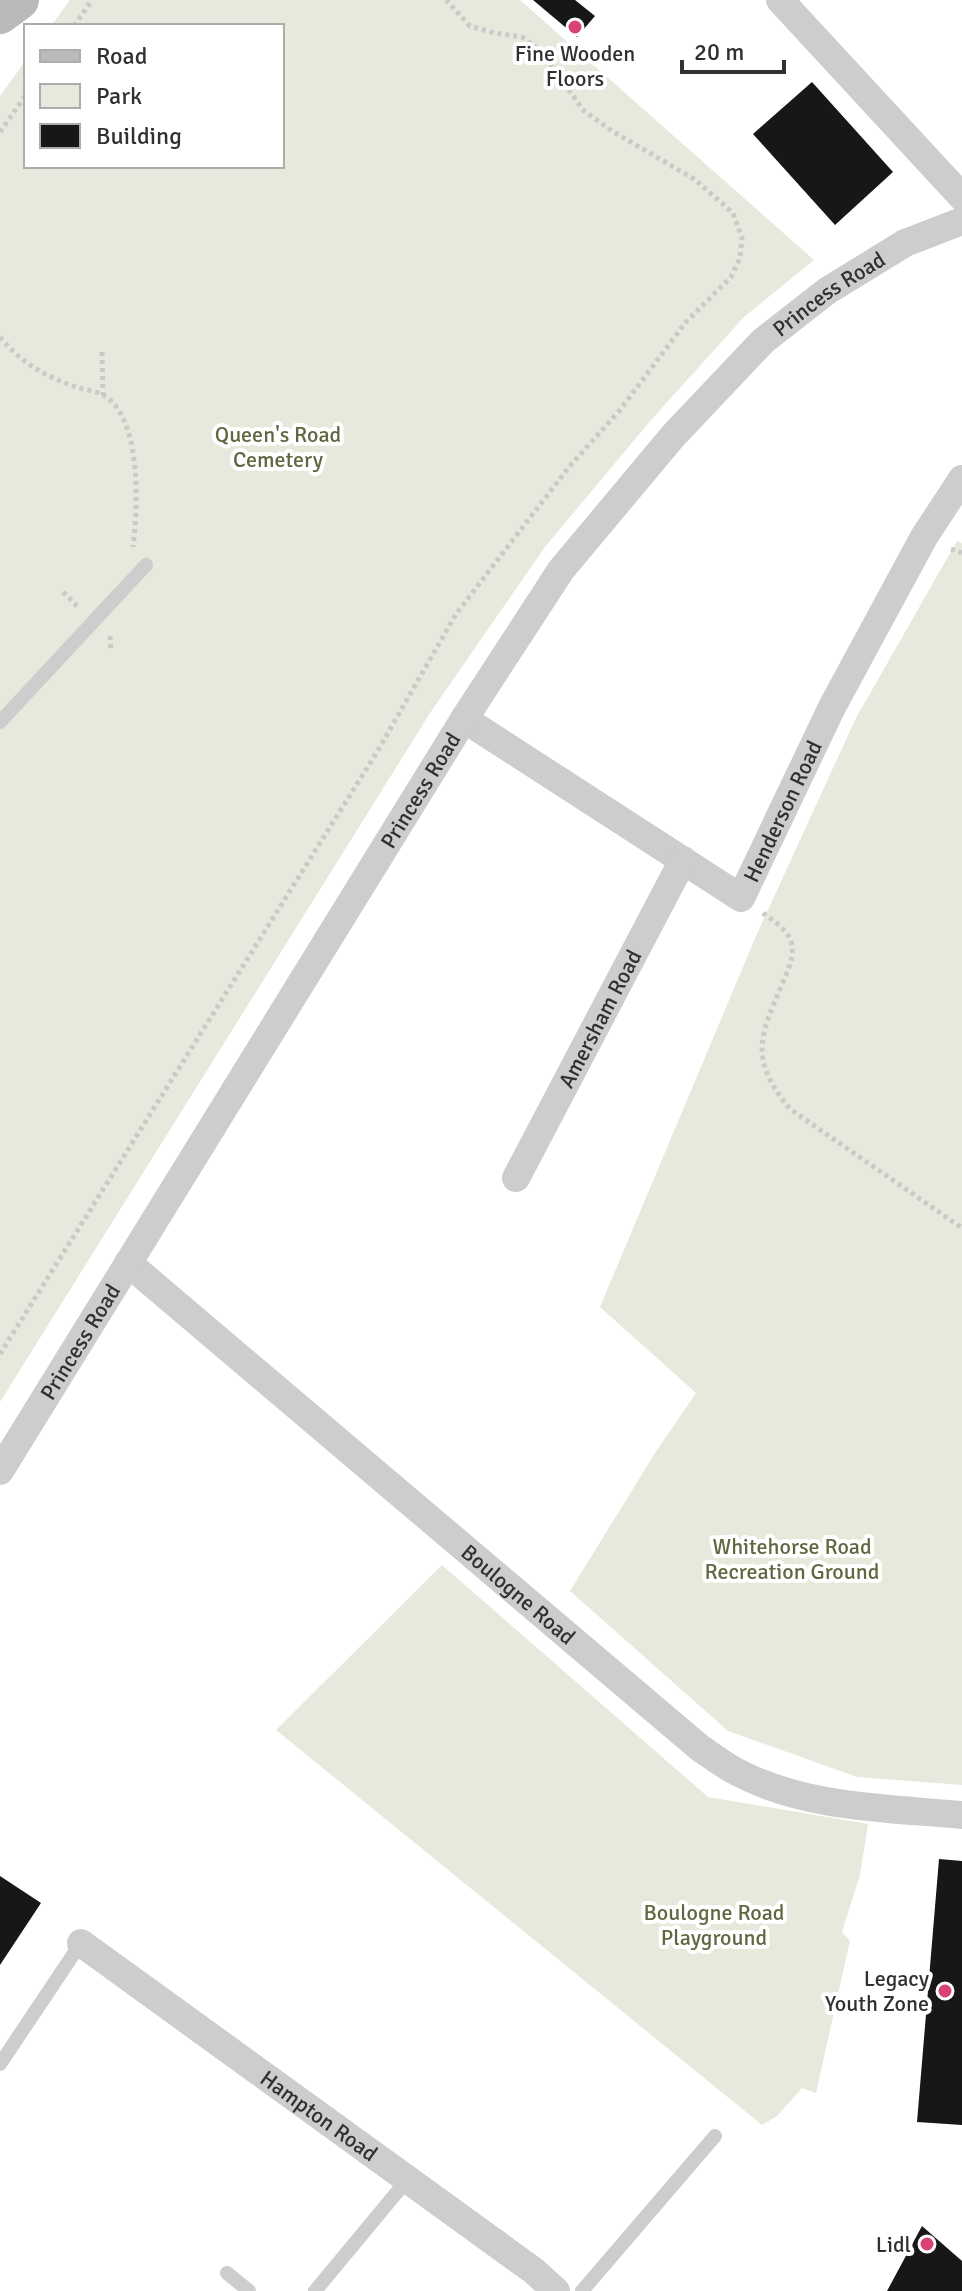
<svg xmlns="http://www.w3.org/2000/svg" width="962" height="2291" viewBox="0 0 962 2291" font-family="Signika,sans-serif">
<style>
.green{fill:#e7e9dc}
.building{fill:#171717}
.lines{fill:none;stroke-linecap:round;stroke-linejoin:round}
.path{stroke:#cacaca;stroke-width:5;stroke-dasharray:4 4;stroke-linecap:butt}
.lane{stroke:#cdcdcd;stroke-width:14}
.street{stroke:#cdcdcd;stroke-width:28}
.secondary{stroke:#bababa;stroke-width:40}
.poi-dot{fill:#d84278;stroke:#fff;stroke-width:3}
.labels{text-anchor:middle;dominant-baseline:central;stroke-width:8;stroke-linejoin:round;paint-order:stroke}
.poi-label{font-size:22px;fill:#303030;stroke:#fff;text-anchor:end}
.street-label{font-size:22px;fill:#303030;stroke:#fff}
.park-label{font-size:22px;fill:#5f6941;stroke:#fff}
</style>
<rect width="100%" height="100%" fill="#fff"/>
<path class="green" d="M70,0H520L814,260L744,317L652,419L545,547L432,710L0,1402V96L26,60V166H282V26H51Z
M957,541L962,543V1785L857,1777L728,1731L570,1591L655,1453L696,1393L600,1307L756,936L856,718Z
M442,1565L708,1797L868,1824L860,1875L842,1932L850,1941L816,2093L802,2088L777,2116L762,2125L276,1730Z"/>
<path class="building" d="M533,0H575L595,16L577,37Z
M812,82L893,172L835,225L753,134Z
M939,1859L962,1861V2125L917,2122Z
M0,1876L41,1903L0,1965Z
M922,2226L962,2261V2291H887Z"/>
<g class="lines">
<path class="path" d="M74,26L92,0
M0,132L26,95
M0,337C20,362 46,377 76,387C85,390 97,391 105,396C142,420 138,508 133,547
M102,352L103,395
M951,549L962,553
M63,592L78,607
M110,636L111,651
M763,913C774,921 790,932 792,945C794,958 788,970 783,982C760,1037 748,1058 790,1109L962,1228
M0,1354L377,752L456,614L569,467L620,410L686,322L731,277L740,258L742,238L733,213L694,179L612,131L583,110L541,51L522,37L494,33L470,26L446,0"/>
<path class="lane" d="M0,722L146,565
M0,2064L81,1943
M227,2273L249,2291
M315,2291L408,2179
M582,2291L715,2136"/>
<g class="street">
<path d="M780,0L962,197"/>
<path id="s1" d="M464,719L741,898L832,707L924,537L962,479"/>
<path id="s2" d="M516,1178L683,860"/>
<path id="s3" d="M128,1263L700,1748C712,1756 724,1765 737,1772C805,1808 886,1808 962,1815"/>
<path id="s4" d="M0,1471L464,719L561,570L673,436L763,341L827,291L905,243L962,221"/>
<path id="s5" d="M81,1943L534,2271L556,2291"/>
</g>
<path class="secondary" d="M0,14L19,0"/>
</g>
<g class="poi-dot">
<circle cx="575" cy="27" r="8"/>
<circle cx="945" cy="1991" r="8"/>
<circle cx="927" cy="2244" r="8"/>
</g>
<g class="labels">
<g class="poi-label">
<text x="575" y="53" text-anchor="middle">Fine Wooden<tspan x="575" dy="25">Floors</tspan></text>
<text x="929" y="1978">Legacy<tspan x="929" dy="25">Youth Zone</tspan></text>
<text x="911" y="2244">Lidl</text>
</g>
<g class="street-label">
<text stroke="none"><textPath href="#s4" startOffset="1448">Princess Road</textPath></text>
<text stroke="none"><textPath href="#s4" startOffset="800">Princess Road</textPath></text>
<text stroke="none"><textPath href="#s1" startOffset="426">Henderson Road</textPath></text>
<text stroke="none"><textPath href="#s2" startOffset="180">Amersham Road</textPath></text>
<text stroke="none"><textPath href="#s4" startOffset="152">Princess Road</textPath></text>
<text stroke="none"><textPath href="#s3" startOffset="512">Boulogne Road</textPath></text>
<text stroke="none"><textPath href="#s5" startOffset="294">Hampton Road</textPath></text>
</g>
<g class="park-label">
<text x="278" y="434">Queen's Road<tspan x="278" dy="25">Cemetery</tspan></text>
<text x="792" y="1546">Whitehorse Road<tspan x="792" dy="25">Recreation Ground</tspan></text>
<text x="714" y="1912">Boulogne Road<tspan x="714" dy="25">Playground</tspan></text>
</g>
</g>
<rect x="24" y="24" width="260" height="144" fill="#ffffff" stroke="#acacac" stroke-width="2"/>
<rect x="40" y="50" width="40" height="12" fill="#bababa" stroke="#acacac" stroke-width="2"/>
<text x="96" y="64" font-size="24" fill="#303030">Road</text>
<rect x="40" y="84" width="40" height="24" fill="#e7e9dc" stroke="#acacac" stroke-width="2"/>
<text x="96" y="104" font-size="24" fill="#303030">Park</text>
<rect x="40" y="124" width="40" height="24" fill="#171717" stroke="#acacac" stroke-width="2"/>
<text x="96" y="144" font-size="24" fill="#303030">Building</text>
<path d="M682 60v12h102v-12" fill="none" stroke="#303030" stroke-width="4"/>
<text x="694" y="60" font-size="24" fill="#303030" stroke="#ffffff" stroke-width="6" paint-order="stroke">20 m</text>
</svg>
